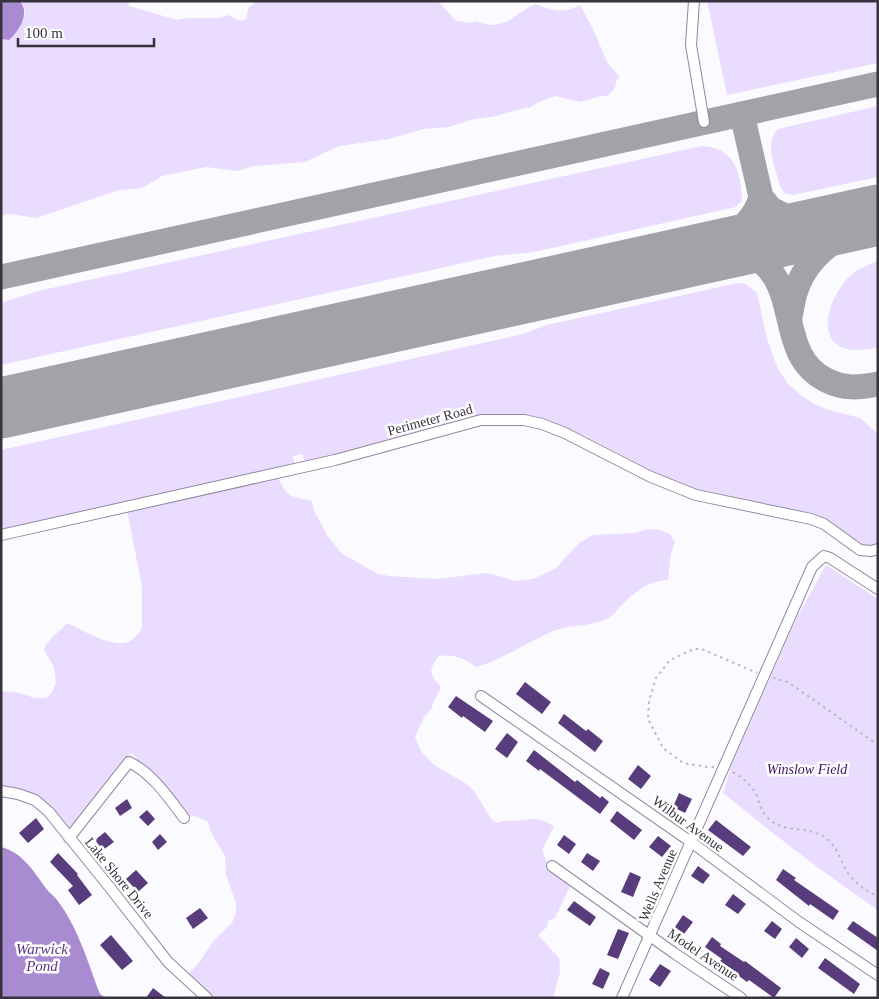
<svg xmlns="http://www.w3.org/2000/svg" width="879" height="999" viewBox="0 0 879 999" font-family="Georgia,serif">
<style>
.green{fill:#e9dcff}
.water{fill:#a88bd1}
.lines{fill:none;stroke-linecap:round;stroke-linejoin:round}
.taxiway{stroke:#a4a2a9;stroke-width:25}
.runway{stroke:#a4a2a9;stroke-width:61}
.building{fill:#583c7b}
.minor-casing{stroke:#90889f;stroke-width:12}
.path{stroke:#bbb9bf;stroke-width:2;stroke-dasharray:2.5 4;stroke-linecap:butt}
.minor{stroke:#fff;stroke-width:10}
.labels{text-anchor:middle;dominant-baseline:central;stroke-width:5;stroke-linejoin:round;paint-order:stroke}
.street-label{font-size:14px;fill:#37333d;stroke:#fff}
.park-label{font-size:14px;font-style:italic;fill:#3b0e61;stroke:#fff}
.water-label{font-size:15px;font-style:italic;fill:#5a3285;stroke:#fff}
</style>
<rect width="100%" height="100%" fill="#fbfaff"/>
<path class="green" d="M18,1H128L129,6L177,20L187,18H219L229,15L239,21L246,19L249,7L257,1H438L456,21L471,23L477,21C502,33 513,15 535,4C552,11 564,14 580,5L593,29L608,64L620,77L617,79L615,88L608,96H601L580,102L555,96L539,102L529,108H524L496,116L474,119L449,127L424,129L389,139L339,146L305,162L254,166L238,171L206,167L162,176L142,188L119,190L36,218L11,214L1,215V39L9,40C15,35 29,15 24,7C23,4 20,3 18,1Z
M707,1H878V63L727,95Z
M878,106V177L793,195C785,195 781,190 779,183C775,166 764,143 778,129Z
M702,146C733,148 740,169 742,196V200L736,207L534,252L495,256L1,365V303L38,291Z
M878,261V348C867,349 854,352 843,348C813,335 834,290 851,275C858,268 869,265 878,261Z
M738,283L745,284L751,288L757,293L767,339L778,369L788,384L802,396L814,404L829,410L860,418L878,434V544C862,553 850,535 839,528C832,523 823,518 815,515C808,513 800,512 793,510C775,506 758,501 741,499C727,497 713,495 700,491C646,473 595,435 541,418C524,412 494,414 477,416L304,463L303,454L293,456L295,466L276,474C287,495 287,497 311,500L315,513L327,535L341,553L378,574L389,576L437,579L487,573L515,581L533,579L556,568L579,543L593,535L634,533L650,529L660,530L670,534L675,542L671,554L668,580C647,581 633,593 619,608C616,611 613,616 608,618C592,627 573,624 556,630C528,641 505,659 476,667C463,658 454,654 439,656C428,670 429,674 441,687L433,703L432,708L424,717L415,737L421,751L434,765L465,783L474,791L492,820L497,823C503,820 507,821 514,821C531,819 538,816 554,826L542,850L547,863L572,882L555,918L548,921L547,927L538,935L559,958L560,972L553,998H207L185,977L199,963L214,940L232,923L236,912V903L226,875L225,856L213,836L207,821L194,816L184,818L134,755L130,753L71,837L37,802L1,791V691L19,693L35,698H46L51,694L56,683L54,667L44,650C48,638 59,633 67,623C82,630 112,648 128,642C134,640 139,633 142,628V587L126,504L1,531V450L523,334L547,325Z
M826,565L878,599V910C824,873 773,834 723,793L732,764L795,621Z"/>
<path class="water" d="M1,1L20,2C31,13 18,32 9,40L1,39Z
M1,847C25,853 36,876 49,892C52,895 55,897 57,900C78,927 88,963 100,994L106,998H1Z"/>
<g class="lines">
<path class="taxiway" d="M742,114L761,197L771,209L789,218L810,226H830
M714,251C730,252 748,251 762,262C800,294 778,356 826,380C844,389 858,388 878,384
M714,251C733,235 754,222 761,197
M1,277L878,84
M790,317C792,308 793,298 796,290C809,251 843,234 878,219"/>
<path class="runway" d="M1,408L878,215"/>
</g>
<path class="building" d="M525,682L551,702L542,714L516,694Z
M456,696L493,721L485,732L463,716L462,718L448,707Z
M564,714L586,731L588,729L603,741L595,752L558,723Z
M507,733L518,742L507,758L495,749Z
M534,750L575,782L577,780L600,798L602,796L609,802L600,814L540,769L539,771L526,761Z
M638,765L651,776L641,789L628,779Z
M679,793L692,799L685,813L673,807Z
M127,799L132,808L120,816L115,808Z
M147,810L155,819L148,826L139,817Z
M617,811L642,830L634,840L610,821Z
M36,818L44,829L28,843L19,833Z
M716,820L751,847L743,856L708,830Z
M105,832L114,842L103,850L95,840Z
M160,834L167,842L158,850L152,842Z
M564,835L576,844L569,854L557,845Z
M658,836L671,846L662,857L649,847Z
M58,853L78,874L77,875L92,895L79,905L68,890L73,886L50,862Z
M587,853L600,861L593,871L581,862Z
M698,866L710,875L703,884L691,876Z
M783,869L796,878L794,880L839,911L833,920L810,904L809,906L776,880Z
M136,870L148,883L138,892L126,879Z
M630,872L641,877L633,897L621,892Z
M733,894L746,904L738,914L725,905Z
M574,901L596,917L590,926L567,910Z
M200,908L208,918L193,929L186,918Z
M683,915L693,922L684,934L675,927Z
M772,921L782,929L775,939L764,931Z
M853,921L878,938V951L847,929Z
M618,929L629,933L618,959L607,955Z
M111,935L133,961L122,970L100,945Z
M712,937L721,944L720,946L744,962L745,961L781,988L774,998L749,980L747,982L735,973L736,972L720,961L722,959L705,947Z
M796,938L809,949L802,958L789,947Z
M825,958L860,984L854,994L818,968Z
M660,964L671,971L660,987L649,980Z
M600,968L610,973L603,989L592,984Z
M153,988L166,998H146Z"/>
<g class="lines">
<g class="minor-casing">
<path id="minor" d="M694,1L691,45L704,122
M1,535L335,460L481,420H524L542,424L565,433L651,477L696,495L811,519L824,524L860,550L871,551L878,549
M481,696L691,842L799,922L878,975
M1,791L18,794L35,800L49,812L111,889L168,962L207,998
M69,838L129,762C152,773 169,798 184,818
M552,866L674,953L741,998
M622,998L812,567L824,556L830,558L878,589"/>
</g>
<path class="path" d="M773,678L788,682L878,745
M714,767H707L683,763L663,748L648,719L649,701L656,678L670,660L694,649H702L757,673
M733,772C743,778 752,785 757,796C760,805 762,813 769,819C785,834 808,825 826,838C838,847 840,861 848,873C855,883 867,892 878,896"/>
<use href="#minor" class="minor"/>
</g>
<g class="labels">
<g class="street-label">
<text transform="translate(430 420) rotate(-15)">Perimeter Road</text>
<text transform="translate(688 824) rotate(36)">Wilbur Avenue</text>
<text transform="translate(119 878) rotate(51)">Lake Shore Drive</text>
<text transform="translate(658 885) rotate(-67)">Wells Avenue</text>
<text transform="translate(703 955) rotate(34)">Model Avenue</text>
</g>
<g class="park-label">
<text x="807" y="769">Winslow Field</text>
</g>
<g class="water-label">
<text x="42" y="949">Warwick<tspan x="42" dy="17">Pond</tspan></text>
</g>
</g>
<rect width="879" height="999" fill="none" stroke="#37333d" stroke-width="5"/>
<path d="M18 38v8h136v-8" fill="none" stroke="#37333d" stroke-width="2.5"/>
<text x="25" y="38" font-size="15" fill="#37333d" stroke="#ffffff" stroke-width="4" paint-order="stroke">100 m</text>
</svg>
